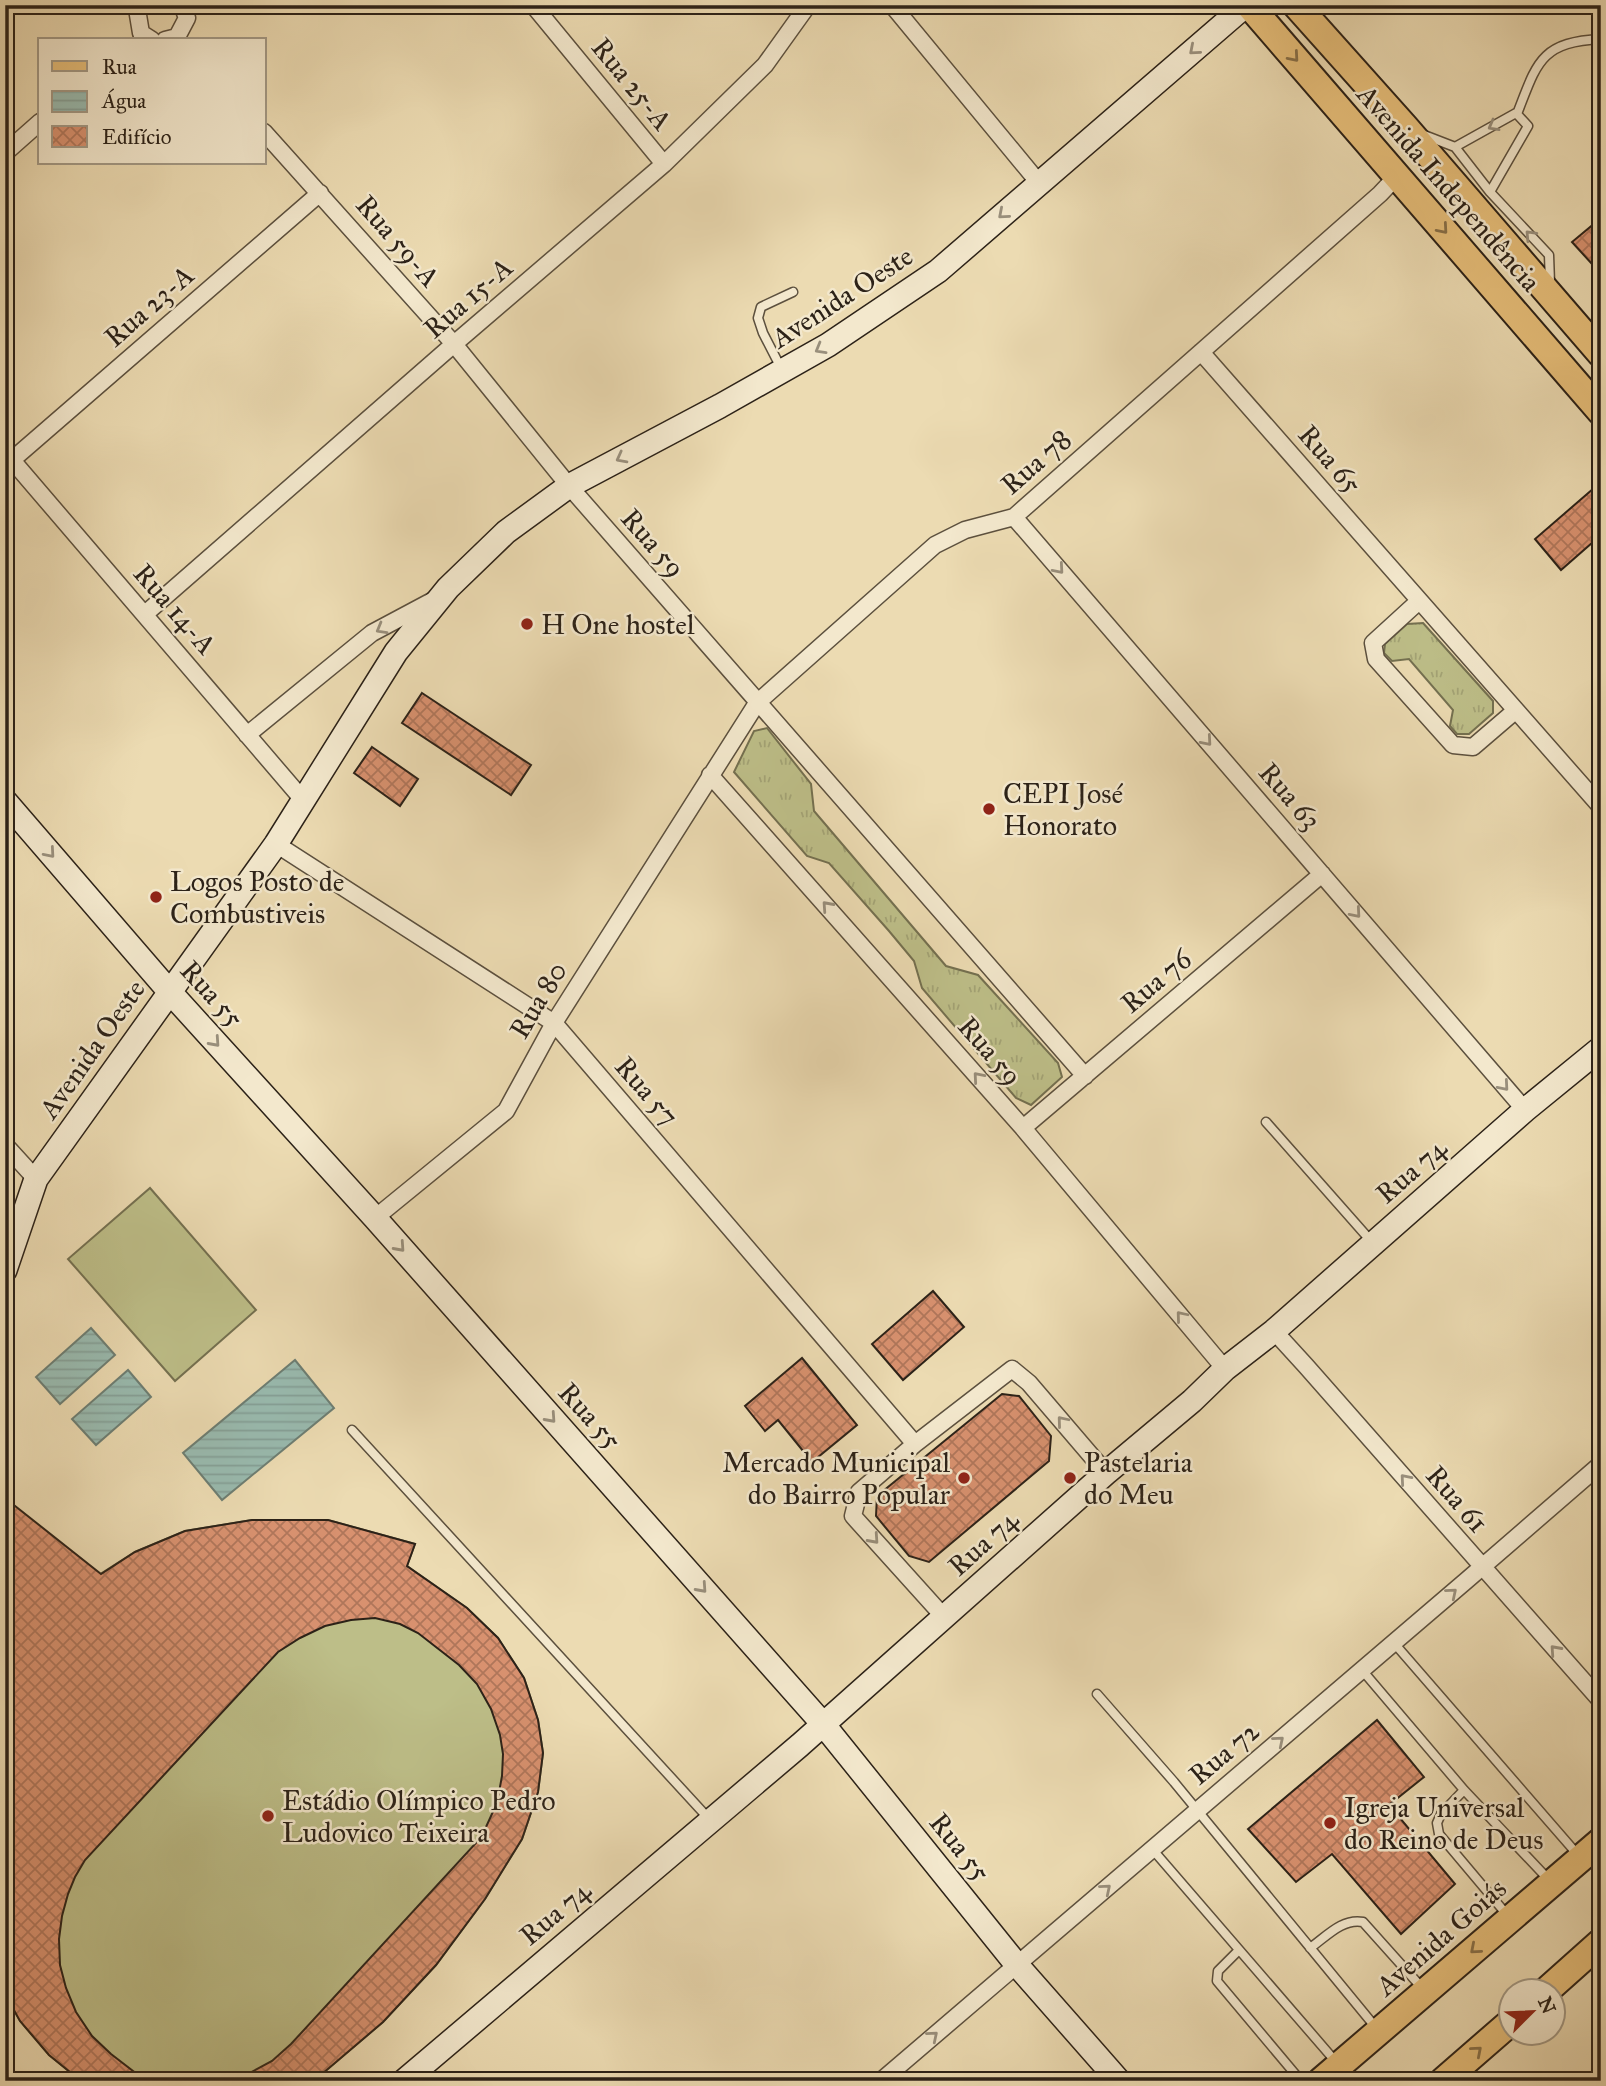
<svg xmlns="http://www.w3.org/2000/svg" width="1606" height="2086" viewBox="0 0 1606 2086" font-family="'IM FELL Great Primer',serif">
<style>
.grass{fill:url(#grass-tufts);stroke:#747050;stroke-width:2}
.pitch{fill:#bdbe88;stroke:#747050;stroke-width:2}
.water{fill:url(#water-rules);stroke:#6d7e73;stroke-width:2}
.building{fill:url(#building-cross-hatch);stroke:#2c2218;stroke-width:2}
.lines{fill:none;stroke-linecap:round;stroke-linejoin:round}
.lane-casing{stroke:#5c503e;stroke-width:11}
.street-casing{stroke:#5c503e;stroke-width:19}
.secondary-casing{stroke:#2c2218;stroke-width:26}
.primary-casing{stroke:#2c2218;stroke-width:30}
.lane{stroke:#f3e8cd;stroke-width:8}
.street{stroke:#f3e8cd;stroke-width:16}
.secondary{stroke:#f3e8cd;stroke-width:23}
.primary{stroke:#e6be79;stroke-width:26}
.oneway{stroke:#998f7c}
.oneway2{stroke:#897048}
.poi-dot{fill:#8f2418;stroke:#f3e8cd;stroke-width:2.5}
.labels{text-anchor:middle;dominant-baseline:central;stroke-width:5;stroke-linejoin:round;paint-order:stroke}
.street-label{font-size:28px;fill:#2c2218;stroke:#f3e8cd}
.poi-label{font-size:28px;fill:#2c2218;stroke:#f3e8cd;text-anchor:start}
</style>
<defs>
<pattern id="grass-tufts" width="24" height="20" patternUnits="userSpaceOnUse" patternTransform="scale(1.75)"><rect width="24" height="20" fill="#bdbe88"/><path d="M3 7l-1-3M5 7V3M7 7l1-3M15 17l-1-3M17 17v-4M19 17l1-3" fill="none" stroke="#a3a375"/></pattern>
<pattern id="water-rules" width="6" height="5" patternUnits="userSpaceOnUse" patternTransform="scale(1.75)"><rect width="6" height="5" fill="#99bbb0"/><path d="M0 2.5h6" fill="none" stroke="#84a097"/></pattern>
<pattern id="building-cross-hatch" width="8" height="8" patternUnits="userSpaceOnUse" patternTransform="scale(1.75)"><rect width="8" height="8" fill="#d8916f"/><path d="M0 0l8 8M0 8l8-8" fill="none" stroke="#af765a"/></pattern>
</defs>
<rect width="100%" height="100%" fill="#ecdbb2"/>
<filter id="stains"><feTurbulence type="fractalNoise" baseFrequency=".00286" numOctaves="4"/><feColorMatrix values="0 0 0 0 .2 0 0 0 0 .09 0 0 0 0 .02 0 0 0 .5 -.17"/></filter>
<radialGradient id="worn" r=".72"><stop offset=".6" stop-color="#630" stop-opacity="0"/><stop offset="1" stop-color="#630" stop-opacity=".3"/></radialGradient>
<path class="grass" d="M1423,623L1493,701V713L1469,734H1457L1450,726L1453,710L1409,659L1392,661L1384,653L1385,644L1407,624Z
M767,728L811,784L814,811L946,966L978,975L1058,1063L1062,1077L1031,1105L1016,1098L922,988L914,961L889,931L829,863L807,856L734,772L754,731Z"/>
<path class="pitch" d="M150,1188L256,1310L175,1381L68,1259Z
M252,1520H328L415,1544L407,1566L467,1608L498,1638L524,1678L538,1720L543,1753L538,1792L522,1839L485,1899L436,1965L383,2022L322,2074L311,2081H81L49,2055L20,2021L8,2000L5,2001V1674L80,1587L135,1552L185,1531Z"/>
<path class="water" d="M91,1328L115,1355L60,1404L36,1377Z
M295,1360L334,1408L222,1500L183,1453Z
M128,1370L151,1397L96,1445L72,1419Z"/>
<path class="building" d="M1601,218V274L1572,242Z
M1601,482V535L1561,570L1535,539Z
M422,693L531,765L511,795L402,723Z
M372,747L418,779L400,806L354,773Z
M933,1291L964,1327L903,1380L872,1344Z
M802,1358L857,1425L812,1462L778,1420L765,1431L745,1406Z
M1002,1394L1019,1396L1051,1436L1049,1461L929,1562L909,1556L876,1516L877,1496Z
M5,1498L101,1574L135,1552L185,1531L252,1520H328L415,1544L407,1566L467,1608L498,1638L524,1678L538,1720L543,1753L538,1792L522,1839L485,1899L436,1965L383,2022L322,2074L311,2081H235L272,2061L291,2044L476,1843L486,1827L497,1803L502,1776L503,1754L500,1735L491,1709L477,1684L459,1665L418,1633L400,1624L375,1618L351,1620L325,1626L300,1638L278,1652L85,1860L75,1877L68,1894L62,1916L59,1939L60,1965L66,1988L76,2012L92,2036L111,2054L146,2081H81L49,2055L20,2021L5,1994Z
M1377,1720L1424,1777L1389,1805L1455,1884L1401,1934L1332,1854L1296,1882L1248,1829Z"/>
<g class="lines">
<g class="lane-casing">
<path id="lane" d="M1517,114C1537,63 1540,42 1601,39
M1424,135L1455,147L1490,192L1549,255L1550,283
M1455,147L1516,113L1528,126L1490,192
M781,368L763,333L758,318L761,307L793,292
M1266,1122L1371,1241
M352,1430L710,1820
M1394,1643L1578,1855
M1362,1670L1464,1790L1549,1880
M1097,1694L1174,1782L1377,2029
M1464,1790L1441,1814L1437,1823L1439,1834L1508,1916
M1153,1850L1336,2062
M1310,1948C1326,1937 1342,1918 1363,1922L1423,1989
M1239,1950L1218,1971L1217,1981L1301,2081"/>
</g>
<g class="street-casing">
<path id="street" d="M140,5L137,9L141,33L152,40
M533,5L664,164
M892,5L1039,183
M165,40L177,37L187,18L182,5
M264,132L454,344L569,486L1085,1076
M5,153L40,122
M1201,352L1601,807
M5,452L304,801
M12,460L320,193
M1014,517L1525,1110
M1419,601L1373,643L1376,659L1453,745L1473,747L1515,711
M145,614L454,344L664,164L765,65L808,5
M247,735L372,633L432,601
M710,775L1023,1128L1225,1369
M276,844L554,1023L915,1444
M1023,1128L1322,874
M5,1145L36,1179
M375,1218L506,1111L554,1023L757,703L935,545L965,530L1014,517L1380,194L1397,176
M1274,1331L1306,1366L1601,1701
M944,1617L853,1516L859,1492L915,1444L1012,1369L1029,1383L1106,1473
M881,2081L1467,1580L1601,1464"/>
</g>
<g class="secondary-casing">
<path id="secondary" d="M5,801L169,991L375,1218L823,1724L1017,1965L1119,2081
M5,1270L36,1179L276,844L396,652L448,588L506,532L569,486L720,406L828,345L938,271L1246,5
M404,2081L800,1745L1106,1473L1192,1401L1225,1369L1274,1331L1525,1110L1601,1048"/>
</g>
<g class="primary-casing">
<path id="primary" d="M1249,5L1601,412
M1296,5L1405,127L1601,354
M1545,1992L1601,1942
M1321,2081L1601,1841
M1443,2081L1512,2021"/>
</g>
<use href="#lane" class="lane"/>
<use href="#street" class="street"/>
<use href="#secondary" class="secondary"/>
<use href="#primary" class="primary"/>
</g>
<defs><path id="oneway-chevron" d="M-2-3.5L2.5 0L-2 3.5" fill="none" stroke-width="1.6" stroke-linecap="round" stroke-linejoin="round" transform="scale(1.75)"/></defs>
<g class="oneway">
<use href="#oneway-chevron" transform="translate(1194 50) rotate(139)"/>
<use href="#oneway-chevron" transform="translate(1493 126) rotate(151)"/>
<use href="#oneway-chevron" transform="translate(1003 214) rotate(139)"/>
<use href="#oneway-chevron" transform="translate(1530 235) rotate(-133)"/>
<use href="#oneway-chevron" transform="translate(820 349) rotate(150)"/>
<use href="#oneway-chevron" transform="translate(621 458) rotate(152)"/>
<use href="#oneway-chevron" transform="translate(1059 569) rotate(49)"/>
<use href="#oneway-chevron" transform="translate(381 629) rotate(150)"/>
<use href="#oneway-chevron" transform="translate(1207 741) rotate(49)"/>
<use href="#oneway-chevron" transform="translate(50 853) rotate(49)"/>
<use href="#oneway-chevron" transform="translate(827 906) rotate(-132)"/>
<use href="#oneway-chevron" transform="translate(1356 913) rotate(49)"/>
<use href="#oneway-chevron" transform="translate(215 1042) rotate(48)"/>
<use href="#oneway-chevron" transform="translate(978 1077) rotate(-131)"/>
<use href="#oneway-chevron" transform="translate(1504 1086) rotate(49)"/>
<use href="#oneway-chevron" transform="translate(400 1247) rotate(48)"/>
<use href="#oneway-chevron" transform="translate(1181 1316) rotate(-130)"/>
<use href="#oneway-chevron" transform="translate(551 1418) rotate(48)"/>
<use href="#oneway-chevron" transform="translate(1062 1421) rotate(-130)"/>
<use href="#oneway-chevron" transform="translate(1405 1479) rotate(-131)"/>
<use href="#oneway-chevron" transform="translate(874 1539) rotate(48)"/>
<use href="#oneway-chevron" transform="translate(702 1588) rotate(48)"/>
<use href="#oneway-chevron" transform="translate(1452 1593) rotate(-40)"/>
<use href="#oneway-chevron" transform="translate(1555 1650) rotate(-132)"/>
<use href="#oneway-chevron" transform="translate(1279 1741) rotate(-40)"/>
<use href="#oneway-chevron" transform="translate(1106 1889) rotate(-40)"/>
<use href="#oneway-chevron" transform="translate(933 2036) rotate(-40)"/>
</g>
<g class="oneway2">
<use href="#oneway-chevron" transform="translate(1294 57) rotate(49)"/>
<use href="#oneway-chevron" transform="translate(1443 229) rotate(49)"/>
<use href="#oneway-chevron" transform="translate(1475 1949) rotate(139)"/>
<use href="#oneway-chevron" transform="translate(1477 2051) rotate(-41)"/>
</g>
<g class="poi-dot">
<circle cx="527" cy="624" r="7"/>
<circle cx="989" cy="809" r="7"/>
<circle cx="156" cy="897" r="7"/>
<circle cx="964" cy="1478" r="7"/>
<circle cx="1070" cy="1478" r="7"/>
<circle cx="268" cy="1816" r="7"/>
<circle cx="1330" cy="1823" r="7"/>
</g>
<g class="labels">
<g class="street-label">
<text transform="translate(632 84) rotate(51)">Rua 25-A</text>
<text transform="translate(1449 188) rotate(49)">Avenida Independência</text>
<text transform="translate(398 241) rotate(49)">Rua 59-A</text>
<text transform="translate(842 297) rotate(-33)">Avenida Oeste</text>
<text transform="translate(468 298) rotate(-41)">Rua 15-A</text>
<text transform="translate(149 306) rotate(-41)">Rua 23-A</text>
<text transform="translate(1330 459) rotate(49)">Rua 65</text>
<text transform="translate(1036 462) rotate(-41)">Rua 78</text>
<text transform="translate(653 543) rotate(49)">Rua 59</text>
<text transform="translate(175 609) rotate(49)">Rua 14-A</text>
<text transform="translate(1290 796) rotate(49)">Rua 63</text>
<text transform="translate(1156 981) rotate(-40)">Rua 76</text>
<text transform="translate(212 994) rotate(48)">Rua 55</text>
<text transform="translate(538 1000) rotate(-59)">Rua 80</text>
<text transform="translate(92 1049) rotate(-55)">Avenida Oeste</text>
<text transform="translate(990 1051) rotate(49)">Rua 59</text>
<text transform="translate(647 1091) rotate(49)">Rua 57</text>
<text transform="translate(1411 1171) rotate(-41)">Rua 74</text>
<text transform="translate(590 1416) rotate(48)">Rua 55</text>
<text transform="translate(1457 1499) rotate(49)">Rua 61</text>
<text transform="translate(983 1543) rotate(-42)">Rua 74</text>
<text transform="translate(1224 1753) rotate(-40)">Rua 72</text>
<text transform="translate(960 1847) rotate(51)">Rua 55</text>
<text transform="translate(555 1913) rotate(-40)">Rua 74</text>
<text transform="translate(1441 1937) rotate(-41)">Avenida Goiás</text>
</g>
<g class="poi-label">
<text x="541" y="624">H One hostel</text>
<text x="1003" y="793">CEPI José<tspan x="1003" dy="32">Honorato</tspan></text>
<text x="170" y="881">Logos Posto de<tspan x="170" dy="32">Combustiveis</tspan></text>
<text x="950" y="1462" text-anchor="end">Mercado Municipal<tspan x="950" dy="32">do Bairro Popular</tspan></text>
<text x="1084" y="1462">Pastelaria<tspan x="1084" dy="32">do Meu</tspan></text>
<text x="282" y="1800">Estádio Olímpico Pedro<tspan x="282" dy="32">Ludovico Teixeira</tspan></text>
<text x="1344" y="1807">Igreja Universal<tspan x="1344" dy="32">do Reino de Deus</tspan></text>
</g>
</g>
<rect width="1606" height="2086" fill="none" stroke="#ecdbb2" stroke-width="28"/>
<rect x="7" y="7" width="1592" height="2072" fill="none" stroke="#2c2218" stroke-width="3.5"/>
<rect x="14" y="14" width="1578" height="2058" fill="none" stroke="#2c2218" stroke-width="2"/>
<rect x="38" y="38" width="228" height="126" fill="#f3e8cd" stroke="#a39985" stroke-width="2"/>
<rect x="52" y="61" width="35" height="10" fill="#e6be79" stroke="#a39985" stroke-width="2"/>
<text x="102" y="74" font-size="21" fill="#2c2218">Rua</text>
<rect x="52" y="91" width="35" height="21" fill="url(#water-rules)" stroke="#a39985" stroke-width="2"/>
<text x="102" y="108" font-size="21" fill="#2c2218">Água</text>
<rect x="52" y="126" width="35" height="21" fill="url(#building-cross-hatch)" stroke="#a39985" stroke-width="2"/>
<text x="102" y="144" font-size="21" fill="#2c2218">Edifício</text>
<g transform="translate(1532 2012) rotate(66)"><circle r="33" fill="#f3e8cd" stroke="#a39985" stroke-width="2"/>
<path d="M0-5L12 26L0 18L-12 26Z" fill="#8f2418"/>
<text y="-10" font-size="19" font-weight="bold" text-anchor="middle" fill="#2c2218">N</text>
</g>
<rect width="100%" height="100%" filter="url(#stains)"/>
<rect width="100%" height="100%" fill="url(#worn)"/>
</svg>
